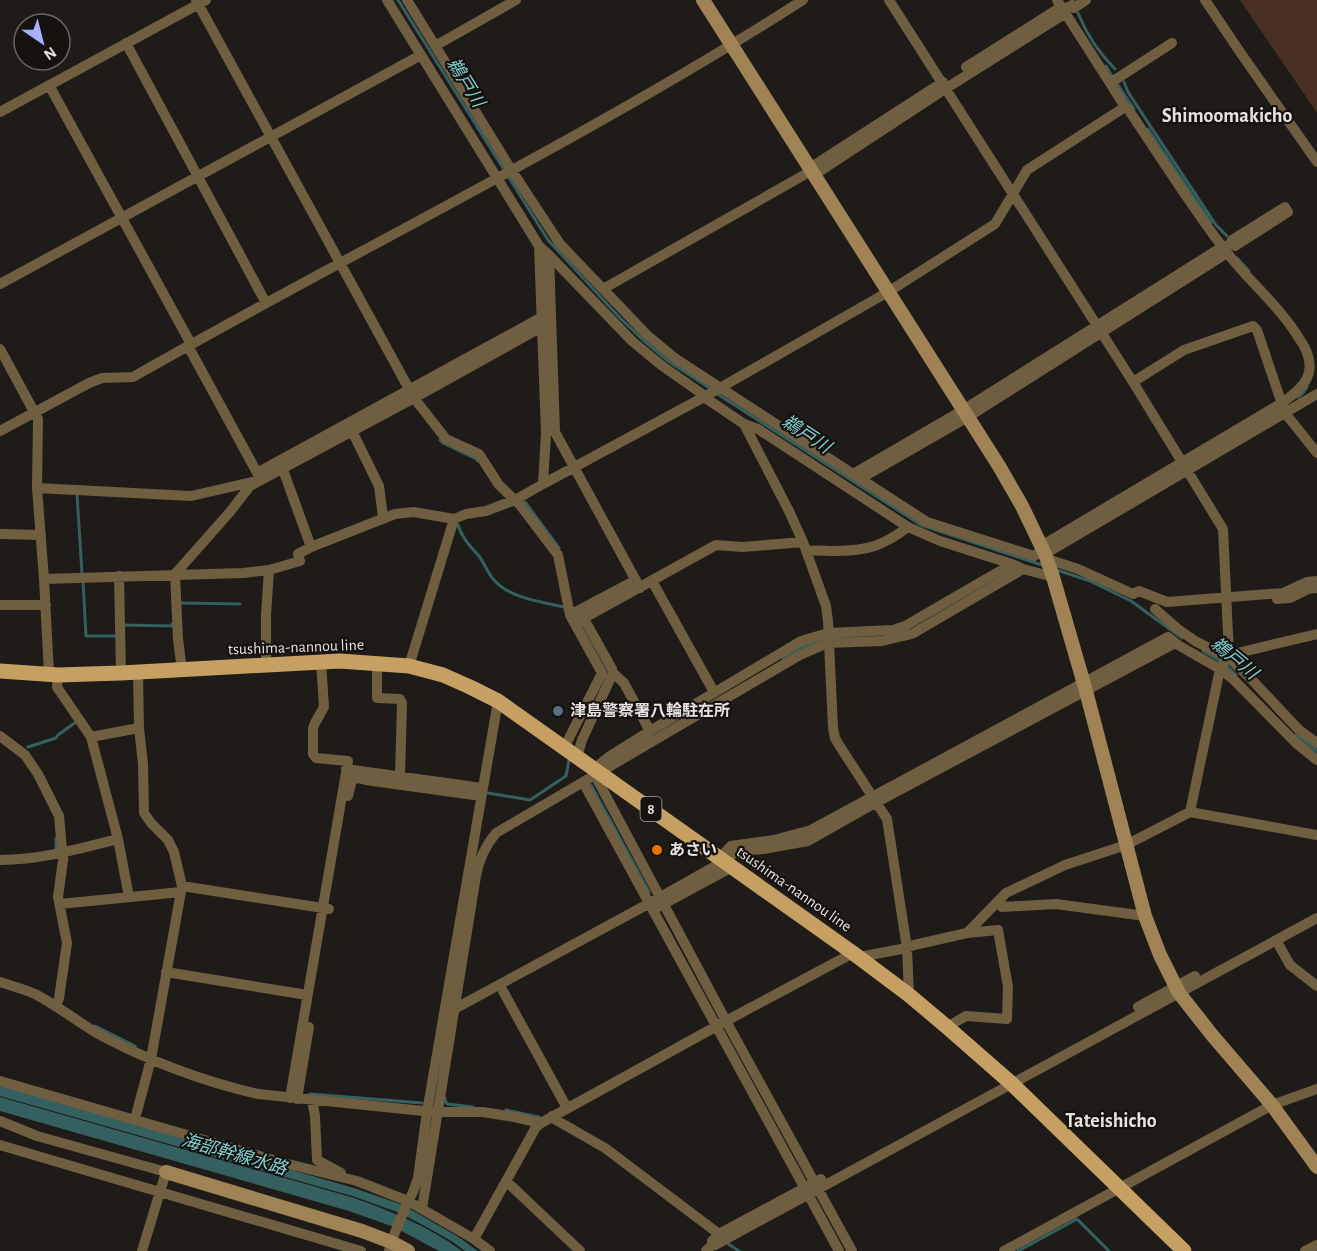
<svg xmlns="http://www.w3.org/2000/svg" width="1317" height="1251" viewBox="0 0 1317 1251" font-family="'Alegreya Sans','Noto Sans JP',sans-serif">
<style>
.green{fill:#4a2f23}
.water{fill:#356060}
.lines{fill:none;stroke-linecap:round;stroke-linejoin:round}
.stream{stroke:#356060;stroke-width:3}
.street{stroke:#705e41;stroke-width:10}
.secondary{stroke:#a08354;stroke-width:14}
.primary{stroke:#c6a062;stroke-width:15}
.service-dot{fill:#5c6f8a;stroke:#151210;stroke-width:2}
.food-dot{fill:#e8710a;stroke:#151210;stroke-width:2}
.labels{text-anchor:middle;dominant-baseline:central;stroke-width:4.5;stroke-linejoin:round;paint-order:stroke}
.shield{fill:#151210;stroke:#a7a4a2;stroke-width:1.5}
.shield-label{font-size:15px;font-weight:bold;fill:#e5e2e1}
.street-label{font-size:16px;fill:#e5e2e1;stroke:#151210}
.poi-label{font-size:16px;font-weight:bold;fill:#e5e2e1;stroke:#151210;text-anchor:start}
.water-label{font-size:18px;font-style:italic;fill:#81d0d0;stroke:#151210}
.quarter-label{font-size:20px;font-weight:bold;fill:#e5e2e1;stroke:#151210}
</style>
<rect width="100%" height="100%" fill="#1f1b19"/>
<path class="green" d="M1240,0H1317V113Z"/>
<path class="water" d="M0,1085L354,1188L403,1205L457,1236L478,1251H465L453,1242L421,1224L400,1213L352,1196L0,1096Z
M0,1097L351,1197C391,1211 428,1226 462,1251H439L394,1227L349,1211L0,1111Z"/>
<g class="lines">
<path class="stream" d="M398,0L548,240L620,318L643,340L668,361L711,389
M1078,13C1086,33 1100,54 1115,69
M1106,66L1113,78
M1116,82L1134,109
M1124,82L1128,92L1149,124L1216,225L1227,236
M1148,129L1211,223
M1237,258L1249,271
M716,393L921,525L1045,566
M1298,397L1303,393L1307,387
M440,440L443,443L476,459L478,461
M77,494L82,574
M525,502L559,548
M458,525C462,538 470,546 479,556C485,564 488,574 494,580C509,598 542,602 564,607
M1054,569L1090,581L1131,601L1182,638
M83,581L86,636H117
M182,603L240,604
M124,625L173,626L172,624
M1203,651L1220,661
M783,658L800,648L820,640
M1226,665L1236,675
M1296,735L1317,751
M28,747L56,738L58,735L76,722
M591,785L649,892
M488,793L530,800L566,776L569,760
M56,838V851
M95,1026L135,1046
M310,1094L422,1103
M445,1098V1100L447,1104L473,1107
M506,1110L539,1117
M727,1243L739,1251
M1018,1251L1077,1219L1109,1251"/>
<path class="street" d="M196,0L414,398L446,439L479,454L499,485L520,505L558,555L570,615L602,673L564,748
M387,0L539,246L542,327
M407,0L512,171L560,244L647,335L676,359L927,522L1034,556L1043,550
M1057,0L1110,83
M1205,0L1242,55L1317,162
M1063,10L1072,5L1074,8L1086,0
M126,43L266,303
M435,46L516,0
M966,67L1061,7
M49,85L191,344
M0,112L206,0
M810,168L943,82
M814,175L945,89L1066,13
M539,246L549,255L555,432L640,588
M1223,249L1231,243L1235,246L1288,212L1285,207L1232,240L1231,243
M549,255L632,341L661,365L705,396
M0,284L421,55
M603,289L811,171
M0,349L38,419L37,488L44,579L49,674
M1133,382L1184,350L1253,326L1257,330L1285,413L1317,453
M704,397L744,424L789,511L803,542L826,606L828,621L833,728L835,738L839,745L887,819L907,948L909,995
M744,424L758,429L908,527L940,541L1012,564
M0,431L89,383L102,378L133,377C356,250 587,138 803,0
M352,431L379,486L383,517
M282,467L311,547
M257,473L542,317
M853,474L963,410L1222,247
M860,479L968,417L1227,253
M37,488L191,496L261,480L414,398L542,327L546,433L543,484
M0,534L41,535
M1041,546L1282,403C1298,391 1315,379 1308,356C1306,347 1300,340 1295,332C1274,300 1243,276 1221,245C1188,201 1159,155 1128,109L1125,107
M806,551C816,550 825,551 835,551C867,551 883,546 908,527
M1045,554L1317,394
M1047,559L1078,569L1133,594L1139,591L1167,602L1283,593L1307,582L1317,581
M119,576L121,673
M44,579L243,573L269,570L300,561L298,554L311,547L395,514L414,512L454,519
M652,581L714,692
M1277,599L1290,598L1308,589L1317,588
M0,605H46
M1155,609L1178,629L1195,641L1229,658L1254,682L1299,730L1317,743
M570,615L636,580
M584,619L612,669L613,673
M575,623L716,545L742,547L803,542
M1229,655L1317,634
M377,663V698L400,699L402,703L400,777
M266,665V615L269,570
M409,666L454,519L466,514L486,511L515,500L543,484L704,397L888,292L995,224L1027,170L1125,107L1110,83L1172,43
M182,670L178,639L175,574L229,513L250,486L261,480L188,346
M58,675L57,687L91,737L139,728
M0,736L25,755L38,774L59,816L62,849L64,853L58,897L67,943L59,998L56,1006
M91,737L118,839L129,897
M577,757L582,740L613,673L624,683L650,731
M595,768L610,756L650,731L801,641L828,633L893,630L905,626L1012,564L1023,569
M346,769L482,788
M599,772L598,781L726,1021L852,1251
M583,782L839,1251
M348,796L352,780L358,778L366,780L481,796
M1190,812L1317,835
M720,858L731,846L774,840L811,830L1168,637L1178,645L1220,669L1233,679L1296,743L1317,760
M0,860C40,860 79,849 118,839
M182,886L329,909
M1000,899L1002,907L1056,904L1145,916
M60,904L181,892
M658,907L732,867
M1276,940L1290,965L1317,986
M859,957L907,948L914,945L967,933L1006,893L1065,865L1126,845L1190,812L1220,669L1229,655L1223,529L1133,382L889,0
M166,972L307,995
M0,982C12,986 24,989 35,994C58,1006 79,1023 102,1036C150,1061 205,1082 258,1094L433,1112
M503,991L567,1108
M455,1006L458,1007L650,903L724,861L737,851L763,849L808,841L877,802L1175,643
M1138,1007L1195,976
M947,1027L966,1016L1007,1019L1008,987L998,930L967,933
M0,1081L284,1163L357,1181L408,1201L474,1239L490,1251
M290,1098L348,761L316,758L313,754V728L315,723L324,707L321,662
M297,1099L309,1027
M312,1100L315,1116L317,1160L341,1173
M438,1112H483L514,1117L541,1123L726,1021L853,953
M552,1116L556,1120L605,1148L719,1234L712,1241L713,1244L706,1251
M135,1119L151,1059L182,886L174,852L168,840L151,823L144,813L143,764L139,728L138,673
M0,1121L37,1136L166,1172L142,1251
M0,1145L361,1251
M506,1181L580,1251
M422,1209L476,876C479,859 485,846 496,833L800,655L828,643L882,641L912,634L1023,569L1053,577
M719,1234L821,1179
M474,1239L536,1127L541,1123
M715,1245L1317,918
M389,1251L391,1242L406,1206L413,1192L418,1178L427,1112L498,701
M1004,1251L1272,1105L1317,1089
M1305,1251L1317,1245"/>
<path class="secondary" d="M703,0L999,466L1022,506L1045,554L1053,577L1086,691L1145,916L1160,955L1179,993L1212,1035L1272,1105L1317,1167
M166,1172L362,1231L391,1242L408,1251"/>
<path class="primary" d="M0,671L58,675L121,673L340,661L409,666L443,675L470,687L498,701L594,769L853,953L909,995L947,1027L1011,1083L1184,1251"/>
</g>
<circle class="service-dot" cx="558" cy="711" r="6"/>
<circle class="food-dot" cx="657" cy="850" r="6"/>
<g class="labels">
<rect class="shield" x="640.5" y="797" width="21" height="24" rx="4.5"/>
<g class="shield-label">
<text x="651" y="809">8</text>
</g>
<g class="street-label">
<text transform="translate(296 647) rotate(-2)">tsushima-nannou line</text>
<text transform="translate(794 889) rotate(35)">tsushima-nannou line</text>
</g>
<g class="poi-label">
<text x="570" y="711">津島警察署八輪駐在所</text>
<text x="669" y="850">あさい</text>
</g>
<g class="water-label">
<text transform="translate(465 83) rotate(58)">鵜戸川</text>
<text transform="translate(806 435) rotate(33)">鵜戸川</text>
<text transform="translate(1234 659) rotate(40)">鵜戸川</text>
<text transform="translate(234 1155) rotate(16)">海部幹線水路</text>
</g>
<g class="quarter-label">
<text x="1227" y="116">Shimoomakicho</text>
<text x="1111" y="1121">Tateishicho</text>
</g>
</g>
<g transform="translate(42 42) rotate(145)"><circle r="28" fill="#151210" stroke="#686564" stroke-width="1.5"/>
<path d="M0-4.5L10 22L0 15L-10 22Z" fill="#a7b1fc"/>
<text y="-9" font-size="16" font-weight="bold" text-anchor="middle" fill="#e5e2e1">N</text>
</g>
</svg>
